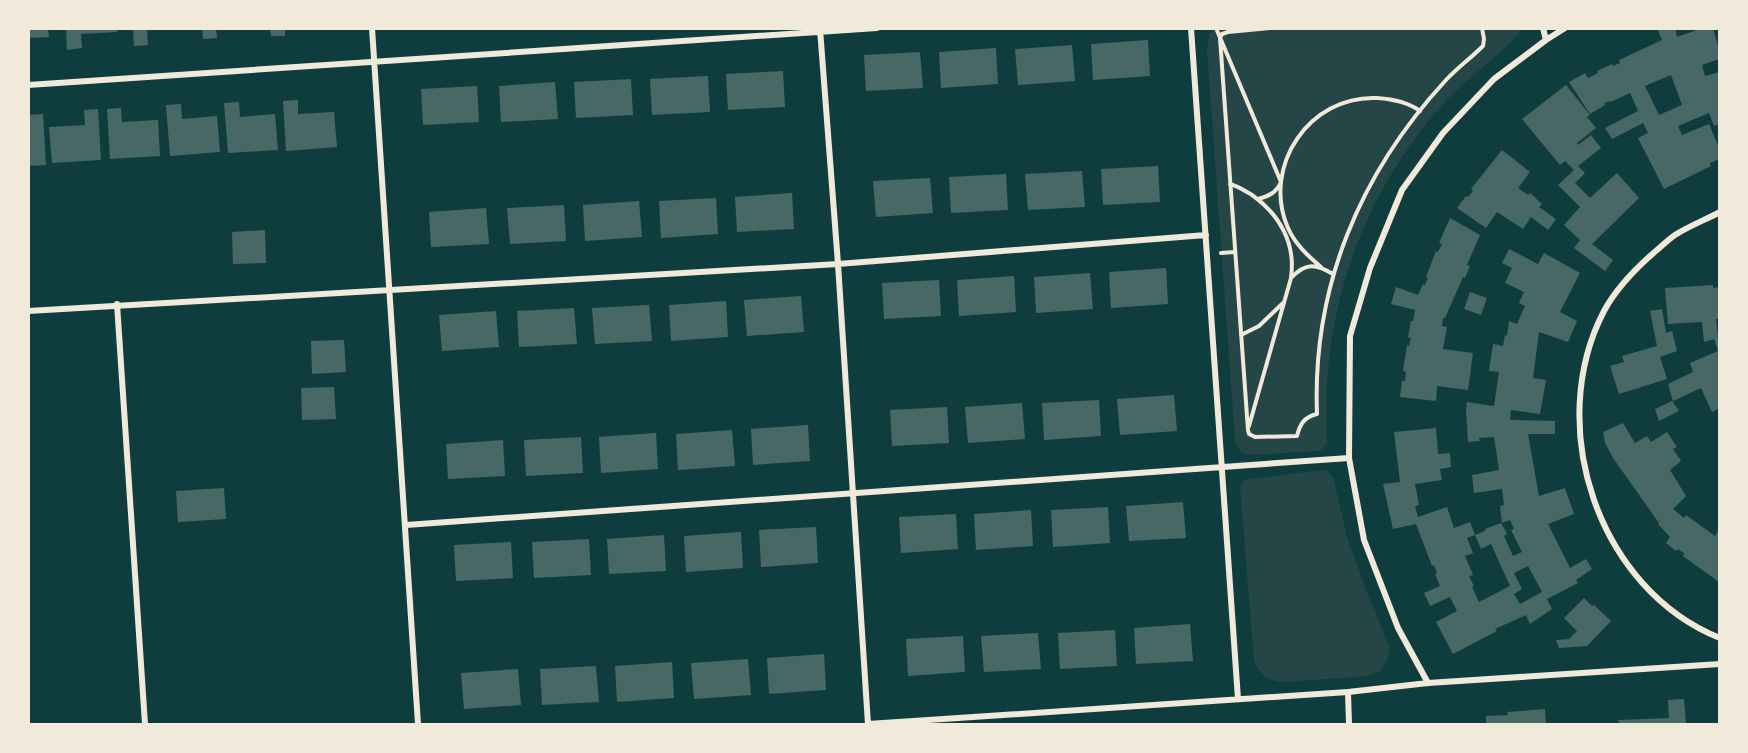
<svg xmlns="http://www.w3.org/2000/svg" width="1748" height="753" viewBox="0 0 1748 753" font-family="Quicksand,sans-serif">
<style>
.green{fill:#244646}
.building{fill:#486865;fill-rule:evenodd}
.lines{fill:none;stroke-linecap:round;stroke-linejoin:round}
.path{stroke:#f1e9da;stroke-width:4}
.minor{stroke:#f1e9da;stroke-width:6}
</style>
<rect width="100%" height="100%" fill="#0f3d3e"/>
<path class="green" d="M1215,28L1520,29L1518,35C1495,59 1467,78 1444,103C1360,196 1319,318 1327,443L1320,451L1247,455C1240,452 1237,448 1235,440L1207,50L1209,35Z
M1325,470L1333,476L1347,537L1366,590L1390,648L1387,660L1381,671L1368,676L1283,682C1268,681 1259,674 1254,660L1240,486L1243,481L1249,479Z"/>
<path class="building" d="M28,28H48L49,37L28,38Z
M66,28H116L117,32L81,34L82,48L67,50Z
M133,28H147L148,45L134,46Z
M202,28H216L217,38L203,39Z
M270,28H285V36H271Z
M1657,28H1675L1677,37L1703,28H1713L1719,50V59L1702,65L1705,76L1719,72V124L1714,126L1709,113L1678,126L1682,135L1709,124L1719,148V159L1710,163L1711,166L1664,189L1638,138L1648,133L1643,123L1612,139L1605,128L1638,111L1630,93L1611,102L1610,101L1604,103L1605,105L1590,114L1569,82L1585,73L1588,78L1598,73L1597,71L1612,64L1613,66L1620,63L1619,60L1662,40ZM1671,75L1682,105L1659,115L1645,86Z
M1148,40L1150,76L1093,80L1091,44Z
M1072,45L1075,81L1018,85L1015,49Z
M996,48L998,84L941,88L939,52Z
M920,52L923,88L866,91L864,55Z
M783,71L785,107L728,110L726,74Z
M708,76L710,112L652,115L650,79Z
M631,79L633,115L576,118L574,82Z
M555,82L558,119L501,122L499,86Z
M1566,85L1590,115L1587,117L1596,128L1577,143L1578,145L1591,135L1601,148L1578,166L1585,173L1575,183L1590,198L1617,173L1639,198L1592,244L1613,260L1605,271L1574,248L1580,240L1564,225L1580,207L1558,185L1574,170L1565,161L1560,165L1522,119Z
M477,86L479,122L423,125L421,89Z
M298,100V114L334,112L337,147L286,151L283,101Z
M239,102L240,117L275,114L278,150L228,153L224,103Z
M181,104L182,119L217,116L220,152L170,156L166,105Z
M121,108L122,122L158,120L160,156L110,159L107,109Z
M98,109L101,160L52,163L49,127L85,125L84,110Z
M43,114L46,165L28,166V115Z
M1502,150L1530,172L1518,188L1528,195L1530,193L1542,204L1539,207L1556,219L1548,230L1531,217L1523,229L1497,212L1486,228L1457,208L1466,196L1468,197L1473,191L1471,189Z
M1158,166L1160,202L1103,205L1101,169Z
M1082,171L1085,207L1028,210L1025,174Z
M1006,174L1008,210L951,213L949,177Z
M930,178L933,213L876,217L873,181Z
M792,193L794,229L737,232L735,197Z
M716,198L718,234L661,238L659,201Z
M639,201L642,237L585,241L583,205Z
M564,205L566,241L510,244L507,208Z
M486,208L489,244L431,247L429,212Z
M1450,218L1480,235L1467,265L1470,266L1465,278L1463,277L1445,318H1443L1442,326L1447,327L1443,349L1473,353L1468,390L1437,386L1436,401L1400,397L1402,381H1405L1406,372L1403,371L1407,345L1409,346L1411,338L1408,337L1411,321H1413L1415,310L1391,304L1396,287L1418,295L1423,284L1425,285L1428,278L1426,277L1436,251L1438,252L1442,244L1439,243Z
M265,230L266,263L233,264L232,232Z
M1509,249L1538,264L1544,253L1580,273L1560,312L1577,321L1568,342L1539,332L1533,378L1546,380L1540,414L1511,410L1510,420L1555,421V434H1528L1539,496L1565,488L1574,514L1548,524L1570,568L1586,559L1592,569L1576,580L1578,583L1547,599L1552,609L1530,624L1526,615L1495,629L1497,631L1453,654L1436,622L1457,611L1450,597L1430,606L1424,593L1440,586L1435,574L1437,573L1434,565L1432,566L1416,524L1393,529L1383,484L1400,482L1394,432L1436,428L1438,454L1450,453L1451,467L1440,469L1442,480L1415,484L1419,505L1415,506L1418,517L1447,507L1454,528L1470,522L1475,535L1467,538L1473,553L1465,556L1473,575L1469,576L1474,586L1472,587L1479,602L1510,586L1491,544L1481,549L1475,535L1485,531V529L1501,523L1507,534L1504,536L1513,556L1522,552L1511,530L1514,529L1510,520L1502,523L1500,506L1504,505L1502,489L1474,493L1472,475L1499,470L1494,437L1479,438L1480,441L1468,442L1466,410L1467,402L1494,406L1499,372L1489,371L1493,344L1503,346L1505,335L1507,336L1509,321L1517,324L1525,306L1519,303L1524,292L1505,283L1512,268L1502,263ZM1528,566L1542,592L1520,604L1514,594L1522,589L1514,573Z
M1166,268L1168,304L1111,308L1109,272Z
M1090,273L1093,309L1036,313L1034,277Z
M1014,276L1016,312L959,316L957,280Z
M939,280L941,316L884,319L882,283Z
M1713,285V288L1719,287V319H1716L1718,338L1719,337V408L1712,412L1701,388L1673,401L1668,384L1693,372L1690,363L1718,351L1714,339L1704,342L1702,322L1668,324L1665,288Z
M1470,292L1487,298L1481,315L1464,309Z
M801,296L804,332L747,336L744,300Z
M726,301L728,337L671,341L669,305Z
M649,305L652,341L595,344L592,308Z
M574,308L577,344L519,347L517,311Z
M1662,309L1666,333L1672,331L1677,351L1660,357L1667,379L1619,394L1610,366L1624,362L1622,356L1657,346L1650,311Z
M496,311L499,347L442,351L439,315Z
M344,340L346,372L312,374L311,341Z
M334,387L336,419L302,420L301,388Z
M1174,395L1177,431L1120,435L1117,399Z
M1099,400L1101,436L1044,440L1042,403Z
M1672,401L1679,411L1659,421L1655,409Z
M1022,403L1025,439L968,443L965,407Z
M947,407L949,443L892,446L890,410Z
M1623,423L1635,443L1647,436L1651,442L1667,432L1677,447L1673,449L1681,461L1670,470L1686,496L1673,509L1684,518L1686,515L1715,536L1719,530V582L1683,556L1684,553L1678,549L1676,551L1666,543L1670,537L1658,524L1659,523L1613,458L1605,443L1603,432Z
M808,425L810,461L753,465L751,429Z
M732,430L735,466L678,470L676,434Z
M656,433L658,469L601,473L599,437Z
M581,437L583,473L526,476L524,440Z
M503,440L505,476L448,479L446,444Z
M224,488L226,519L178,522L176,491Z
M1183,502L1186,538L1129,541L1126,506Z
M1108,507L1110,543L1053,547L1051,510Z
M1031,510L1033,546L976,550L974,514Z
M956,514L958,549L901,553L899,517Z
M816,527L818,563L761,567L759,530Z
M741,532L743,568L686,572L684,536Z
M664,535L666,571L609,574L607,539Z
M589,539L591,575L534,578L532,542Z
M511,542L513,578L456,581L454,545Z
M1584,598L1592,606L1594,605L1611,621L1587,646L1559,648L1556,640L1569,639L1577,631L1564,618Z
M1190,624L1193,661L1136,664L1134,628Z
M1115,630L1117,666L1060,669L1058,633Z
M1038,633L1041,669L984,672L981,636Z
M963,636L965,672L908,676L906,639Z
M824,654L826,690L769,694L767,658Z
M748,659L751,695L694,699L691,663Z
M672,662L674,698L617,702L615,666Z
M596,666L599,702L542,705L540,669Z
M518,669L521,705L464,709L461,673Z
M1684,699L1686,724H1619L1618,720L1669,718L1668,700Z
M1545,709L1546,724H1486V716L1508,715L1507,712Z"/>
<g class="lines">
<path class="path" d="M1216,28L1281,182C1276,193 1269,196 1258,199
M1270,28L1228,32L1222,34L1220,38L1248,430L1249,434L1255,437L1297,436C1300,424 1304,417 1317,414C1312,287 1360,173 1446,80C1457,68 1471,58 1483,46L1484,39L1482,28
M1230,184C1238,186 1245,191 1252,195C1279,214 1296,243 1291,277
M1221,253L1235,252
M1321,267C1308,256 1295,244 1288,228C1261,166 1310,95 1377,98C1392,99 1408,102 1420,111
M1241,335L1259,326L1283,303
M1249,426L1291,278C1306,262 1316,264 1333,274"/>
<path class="minor" d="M372,28L418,724
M1191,28L1238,699
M1543,28L1546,40
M820,29L838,264L868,724
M28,85L877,28
M1720,212C1705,220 1689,226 1675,235C1669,239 1663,245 1657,250C1637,267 1617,287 1604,311C1544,426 1598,589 1720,638
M117,304L145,724
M28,311L838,264L1206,235
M406,525L1349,458
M1428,683L1398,628L1364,540L1349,458L1350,336L1370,268L1402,190L1443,133L1494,79L1546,40L1565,28
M1348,692L1349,724
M868,724L1348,692L1428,683L1720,664"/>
</g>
<rect width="1748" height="753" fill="none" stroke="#f1e9da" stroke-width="60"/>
</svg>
